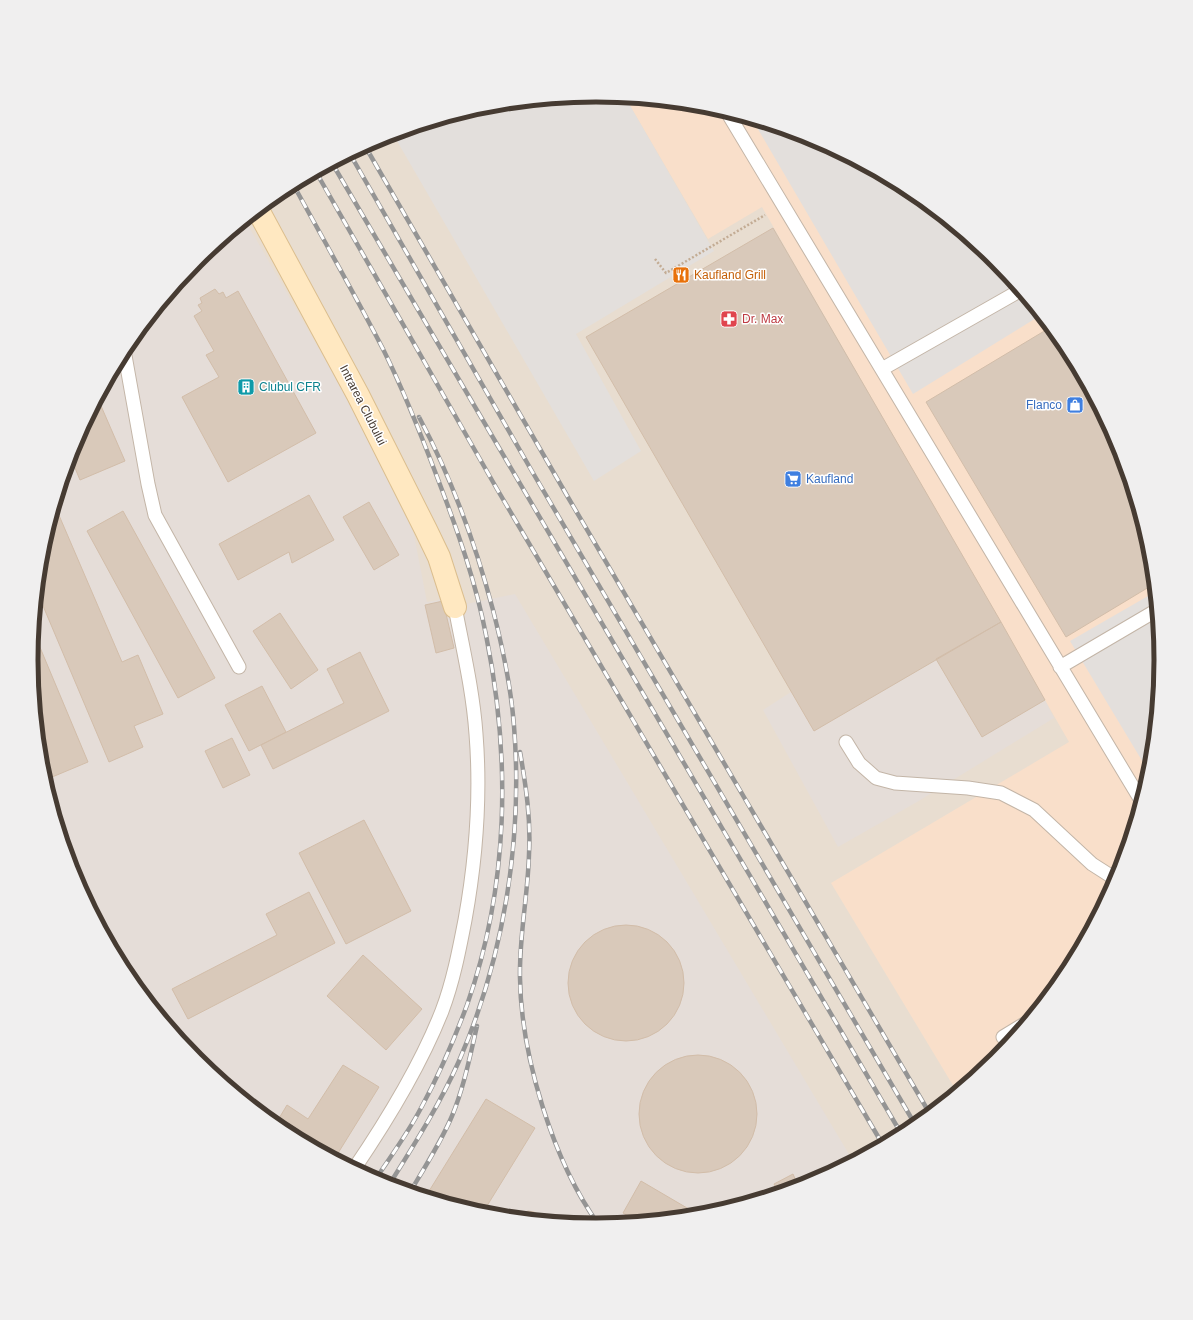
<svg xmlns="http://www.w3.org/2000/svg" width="1193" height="1320" viewBox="0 0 1193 1320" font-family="Arial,sans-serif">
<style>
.residential{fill:#e8ddd0}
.commercial{fill:#f9dfca}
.industrial{fill:#e5ddd8}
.parking{fill:#e3dfdc}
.building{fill:#d9c9ba;stroke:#d2bda9}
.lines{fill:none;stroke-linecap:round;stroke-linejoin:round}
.lane-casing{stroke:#c3b5a7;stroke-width:15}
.secondary-casing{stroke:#dbbe8e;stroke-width:24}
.path{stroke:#c3ac94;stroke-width:2.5;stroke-dasharray:2 2;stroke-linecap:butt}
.lane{stroke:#fff;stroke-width:13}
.secondary{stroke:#ffe8c1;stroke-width:22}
.rail-casing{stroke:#949494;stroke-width:4.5}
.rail{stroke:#fff;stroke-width:3;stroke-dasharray:9;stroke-linecap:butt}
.labels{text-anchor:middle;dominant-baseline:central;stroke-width:3;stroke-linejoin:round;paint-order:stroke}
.food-label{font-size:12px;fill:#c56008;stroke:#fff;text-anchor:start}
.health-label{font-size:12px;fill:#be3a42;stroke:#fff;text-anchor:start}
.culture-label{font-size:12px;fill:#0d838f;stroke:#fff;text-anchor:start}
.street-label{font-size:12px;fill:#463b32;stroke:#fff}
.shop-label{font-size:12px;fill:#366cbe;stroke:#fff;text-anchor:end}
.rim{fill:none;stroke:#463b32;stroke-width:5}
</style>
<rect width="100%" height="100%" fill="#f3ece2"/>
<path class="residential" d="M37 661a561 561 0 1 1 1122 0a561 561 0 1 1-1122 0Z"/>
<path class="commercial" d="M625,97L707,105L813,138L911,190L997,260L1067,346L1119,444L1151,550L1162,660L1151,771L1119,877L1067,974L996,1060L957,1092L831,883L1069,742L762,207L708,239Z"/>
<path class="industrial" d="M245,220L408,504L427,602L444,599L447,608L515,594L853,1161L813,1183L707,1215L596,1225L486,1215L380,1182L282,1130L196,1060L126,974L74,876L42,770L31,660L42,549L74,443L126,346L197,260Z
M936,659L982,737L1045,700L1054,718L917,802L838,847L763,710L791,692L814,731Z"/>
<path class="parking" d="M597,95L625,97L714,251L576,334L641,451L594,481L393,134L486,105Z
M752,119L813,138L911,190L997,260L1041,315L913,394Z
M1155,592L1162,660L1150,774L1070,641Z"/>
<path class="building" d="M773,228L1001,622L814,731L586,337Z
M215,289L219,294L223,292L226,298L238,291L316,433L228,482L182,397L219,377L206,355L214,351L194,316L202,311L198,305L202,303L200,298Z
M1051,327L1067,346L1119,444L1151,550L1154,584L1066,637L926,402Z
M98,399L125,461L80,480L70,456L74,443Z
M309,495L334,540L292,563L289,552L238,580L219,544Z
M369,502L399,555L374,570L343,517Z
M55,506L122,662L138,655L163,714L134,726L143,747L109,762L38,594L42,549Z
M123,511L215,678L178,698L87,531Z
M443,601L454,648L436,653L425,605Z
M280,613L318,670L291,689L253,631Z
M1001,622L1045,700L982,737L936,659Z
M39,645L88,762L45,780L42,770L31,660L32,648Z
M360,652L389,711L273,769L261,745L344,703L327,669Z
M262,686L286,732L249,751L225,705Z
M232,738L250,775L223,788L205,751Z
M364,820L411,911L346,944L299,853Z
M309,892L335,943L188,1019L172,989L277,935L266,914Z
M568 983a58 58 0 1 1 116 0a58 58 0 1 1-116 0Z
M363,955L422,1009L386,1050L327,996Z
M639 1114a59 59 0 1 1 118 0a59 59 0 1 1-118 0Z
M343,1065L379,1087L335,1158L282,1130L275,1125L287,1105L308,1119Z
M486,1099L535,1128L482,1214L426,1196Z
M793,1174L796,1181L802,1178L805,1185L778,1193L774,1184Z
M641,1181L699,1215L637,1221L623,1213Z
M528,1211L534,1212L537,1214L540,1220L520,1218L522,1214Z"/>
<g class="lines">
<g class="lane-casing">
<path id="lane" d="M727,112L1142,802
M124,350L148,484L155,515L239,667
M882,369L1021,290
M1060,667L1157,610
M846,742L859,763L876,778L895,783L968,788L1001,793L1034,810L1092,864L1117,880
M1003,1037L1026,1023
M354,1169C388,1119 420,1067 442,1011C453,982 459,951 465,920C476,859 481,797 476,734C473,691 463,649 455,607"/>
</g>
<g class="secondary-casing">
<path id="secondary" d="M258,210L358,395L426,530L439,557L455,607"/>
</g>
<path class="path" d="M655,259L666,273L765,215"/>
<use href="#lane" class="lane"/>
<use href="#secondary" class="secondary"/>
<g class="rail-casing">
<path id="rail" d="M365,146L569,499L930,1114
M350,154L533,473L916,1126
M332,163L902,1135
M316,172L497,489L883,1145
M293,184C323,239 354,293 383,349C404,391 422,437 439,482C458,532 476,583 486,635C511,758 509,886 467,1005C454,1040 439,1075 421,1108C408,1133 391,1156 375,1180
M520,752C526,786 531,820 529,854C528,895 519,936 520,978C521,1055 553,1162 599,1225
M389,1185C414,1145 440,1104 459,1061C504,957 523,839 514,726C511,687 503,649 493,610C475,542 452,479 419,417
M410,1192C425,1167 441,1142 452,1116C464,1087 470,1056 477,1026"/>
</g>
<use href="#rail" class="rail"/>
</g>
<defs>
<g id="restaurant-square" transform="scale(0.9)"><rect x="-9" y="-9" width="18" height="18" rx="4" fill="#e8710a" stroke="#fff"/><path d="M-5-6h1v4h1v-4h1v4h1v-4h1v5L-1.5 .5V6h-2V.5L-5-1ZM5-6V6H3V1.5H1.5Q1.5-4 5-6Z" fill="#fff"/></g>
<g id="pharmacy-square" transform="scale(0.9)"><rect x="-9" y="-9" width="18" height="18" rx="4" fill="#e0444e" stroke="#fff"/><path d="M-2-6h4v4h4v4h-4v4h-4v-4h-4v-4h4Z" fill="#fff"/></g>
<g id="building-square" transform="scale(0.9)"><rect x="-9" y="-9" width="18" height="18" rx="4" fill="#0f9aa8" stroke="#fff"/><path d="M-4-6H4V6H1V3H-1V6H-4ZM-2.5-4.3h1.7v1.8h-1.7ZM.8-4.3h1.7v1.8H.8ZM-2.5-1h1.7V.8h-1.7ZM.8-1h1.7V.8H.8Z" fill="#fff"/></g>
<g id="shop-square" transform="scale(0.9)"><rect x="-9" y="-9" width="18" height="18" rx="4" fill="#3f7fe0" stroke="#fff"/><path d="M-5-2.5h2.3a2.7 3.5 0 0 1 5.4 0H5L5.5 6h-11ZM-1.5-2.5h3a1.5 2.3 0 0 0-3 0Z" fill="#fff"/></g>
<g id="supermarket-square" transform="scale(0.9)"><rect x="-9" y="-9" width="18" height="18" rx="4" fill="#3f7fe0" stroke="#fff"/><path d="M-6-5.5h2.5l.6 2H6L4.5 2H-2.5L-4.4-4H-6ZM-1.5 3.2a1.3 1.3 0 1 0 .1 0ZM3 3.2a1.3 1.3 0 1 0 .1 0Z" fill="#fff"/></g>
</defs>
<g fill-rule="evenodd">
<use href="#restaurant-square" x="681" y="275"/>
<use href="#pharmacy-square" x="729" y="319"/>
<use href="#building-square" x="246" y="387"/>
<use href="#shop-square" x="1075" y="405"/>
<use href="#supermarket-square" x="793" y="479"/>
</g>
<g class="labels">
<g class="food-label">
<text x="694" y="275">Kaufland Grill</text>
</g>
<g class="health-label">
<text x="742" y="319">Dr. Max</text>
</g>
<g class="culture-label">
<text x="259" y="387">Clubul CFR</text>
</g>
<g class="street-label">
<text transform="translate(363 405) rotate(63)">Intrarea Clubului</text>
</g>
<g class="shop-label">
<text x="1062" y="405">Flanco</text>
<text x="806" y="479" text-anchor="start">Kaufland</text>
</g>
</g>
<path d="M0 0H1193V1320H0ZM38 660a558 558 0 1 1 1116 0a558 558 0 1 1-1116 0Z" fill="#f0efef" fill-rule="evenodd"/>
<path class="rim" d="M38 660a558 558 0 1 1 1116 0a558 558 0 1 1-1116 0Z"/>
</svg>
